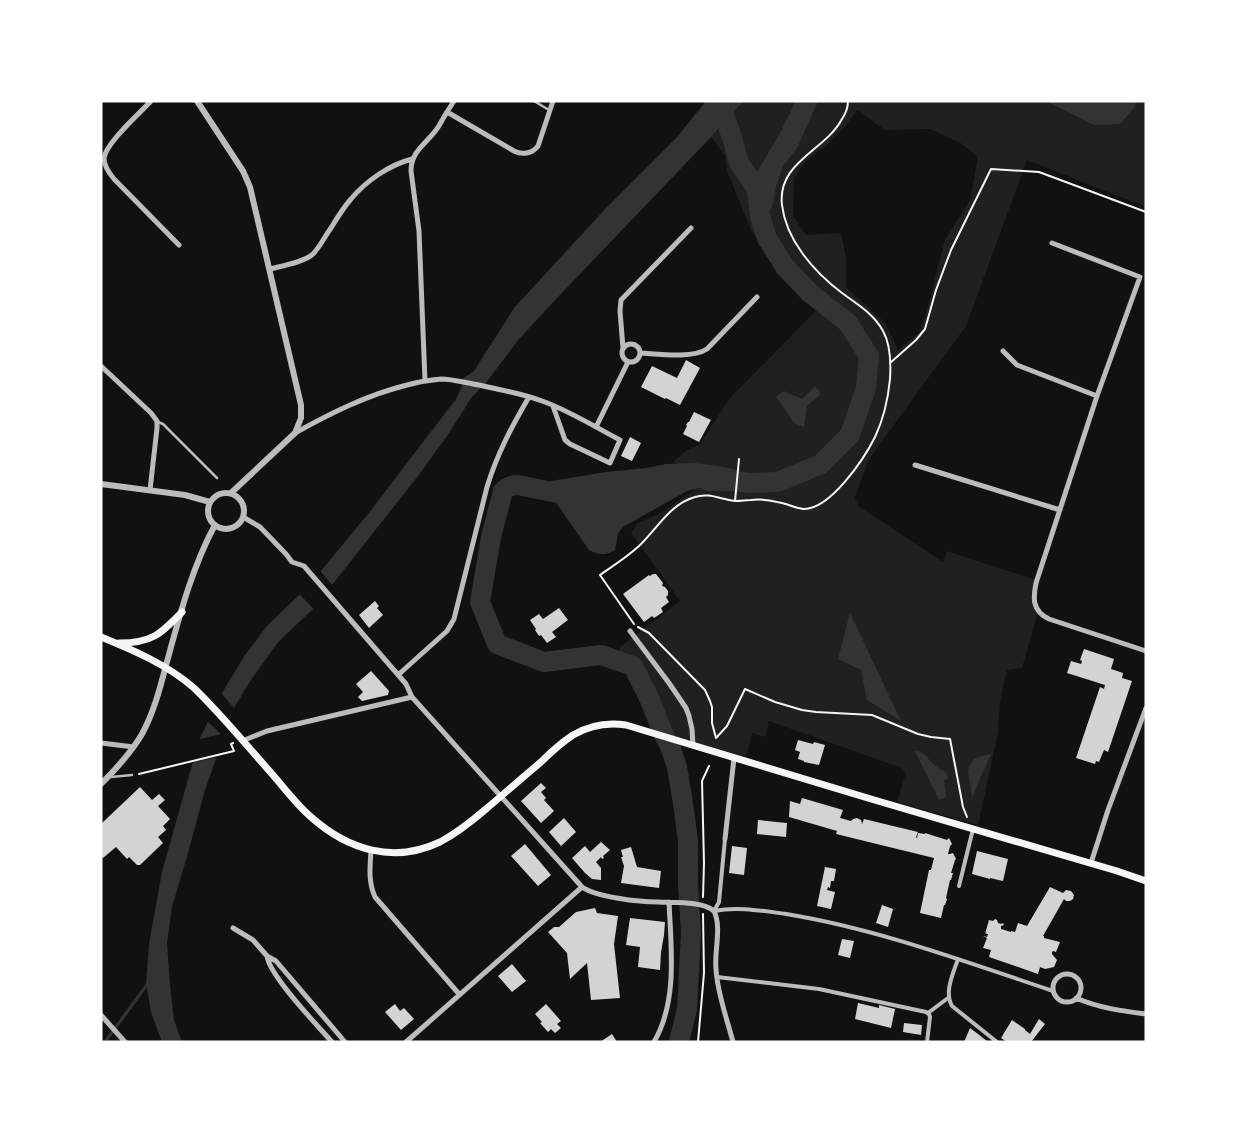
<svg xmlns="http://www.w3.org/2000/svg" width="1247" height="1143" viewBox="0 0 1247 1143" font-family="Overpass,sans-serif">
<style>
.green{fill:#202020;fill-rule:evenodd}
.water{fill:#333}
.pier{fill:#111}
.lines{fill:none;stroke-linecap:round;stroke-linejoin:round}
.stream{stroke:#333;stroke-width:3}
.river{stroke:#333;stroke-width:20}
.building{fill:#d3d3d3}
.path{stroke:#f5f5f5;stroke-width:2}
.service{stroke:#bcbcbc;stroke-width:2.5}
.pedestrian{stroke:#bcbcbc;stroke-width:4}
.minor{stroke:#bcbcbc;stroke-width:5}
.tertiary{stroke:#bcbcbc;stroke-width:6}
.secondary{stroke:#f5f5f5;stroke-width:7}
</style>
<rect width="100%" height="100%" fill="#111"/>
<path class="green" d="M744,101H1146V207L1027,160L966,326L869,459L855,497L858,506L943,562L947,551L1039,581L1036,598L1039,609L1022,668L1007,670L1000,701L998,733L978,825L897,802L906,773L902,768L769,721L765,737L752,733L746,757L664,733L634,666L618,661L620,647L680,601L631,533L638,523L659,514L697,488L674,461L687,450L700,444L730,398L816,311L772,261L751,230L727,171L725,156L711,137ZM857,110L885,130L930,129L959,142L978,157L970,200L945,240L926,314L919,333L898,350L886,324L846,287V257L841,233L806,235L793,216L794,178L806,161L828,144L847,124Z"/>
<path class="water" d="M706,101H744L711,137L558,297L519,339L485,384L472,397L447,436L418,476L313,609L278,642L249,683L234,708L205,790L188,853L172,907L167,943L170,985L174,1020L182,1042H162L151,1012L146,983L149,944L162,872L199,740L222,693L245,655L267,626L300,594L320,572L368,514L456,399L462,386V379L474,371L514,308L607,207L678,136Z
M796,101H820L817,104L797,148L783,166L776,187L773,204L770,211L756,174L780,133Z
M1046,101H1136L1135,107L1120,124L1094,125Z
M815,386L821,394L807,406L804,427L794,423L776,396L784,391L802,399Z
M694,463L718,466L737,470L734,490L704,487L687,491L623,527L618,534L615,550C605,556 599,555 589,550L557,504L551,497V481L606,472L646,468L666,464Z
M850,613L901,721L867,700L861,670L838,659Z
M915,751C927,752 926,758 934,765C941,771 946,768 948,779L944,780L946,797L939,800Z
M991,754L972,797L968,771C971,757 979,756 991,754Z"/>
<path class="pier" d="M319,570L334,587L315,611L298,592Z
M220,692L236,710L218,757L190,763L196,740L221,734L206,720Z"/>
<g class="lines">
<path class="stream" d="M105,1042L149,982"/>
<path class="river" d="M708,481H735L748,483L778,482L821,464L850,435L866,388L869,356L848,323L810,293L785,267L767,238L760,216L757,189L739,163L732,137L721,108
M577,497L518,485C512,485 508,486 503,491L491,537L480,602L497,644L544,662L601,655L633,666L650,700L663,733L670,746L677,767L683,803L688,841V884L691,932L687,1009L679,1042"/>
</g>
<path class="building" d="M686,360L700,368L680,405L666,398L665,399L641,387L652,366L677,378Z
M694,412L711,420L699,442L683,434L687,426L686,425L688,422H689Z
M630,437L641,443L632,461L621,456Z
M653,574H656L663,583L662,586L665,587L668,591V595L666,597L669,602L661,608L663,612L654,618L652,616L644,622L623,594L649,575L650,576Z
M375,601L379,606L377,608L383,615L369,628L359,615Z
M559,608L568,620L552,632L556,637L547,643L541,635L539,636L535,630L536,629L530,620L539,614L543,619Z
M1084,649L1114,659L1111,669L1123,673L1122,678L1132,681L1108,752L1104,750L1099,762L1096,761L1095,764L1076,758L1100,687L1104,689L1105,685L1067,673L1071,661L1081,664L1082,661L1080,660Z
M371,671L389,691L388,695L362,701L358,697L363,692L356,684Z
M798,740L813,744L814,742L825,745L819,765L804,762V761L798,759L800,752L795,750Z
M541,783L546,788L541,792L546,798L544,800L554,811L541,823L521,801Z
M140,787L152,800L159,794L165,800L158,806L170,819L163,826L166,830L158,837L163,843L140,865H137L129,857L127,859L116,847L103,858L101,856V824Z
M802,798L843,810L840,818L851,821L853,819L857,818L861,820L862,824L864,819L918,832L916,837L917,838L918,833L925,834V833L947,840L949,838L952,844L950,846L948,854H950L953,853L956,859L955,860L951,873H953L951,880H950L946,898L947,899L945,905H944L941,918L920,913L929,870H931L934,858L836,834L837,831L789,817L790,801L800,804Z
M564,818L576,832L561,846L549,832Z
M758,820L787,823L786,837L757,834Z
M601,842L610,850L603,856L604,858L602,859L601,857L596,862L601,868V880L592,879L585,873L572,858L585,846L590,852Z
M525,844L551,875L538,886L511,856Z
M732,846L747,848L744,875L729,873Z
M631,847L637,867L661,871L659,888L621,883L624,866L621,857H623L621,850Z
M977,851L1008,859L1003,881L990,878V879L972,874Z
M825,867L836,869L834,881H831L830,888L828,887L827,890L835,892L831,909L817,906Z
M1050,887L1063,893L1066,890L1071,891L1074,895L1073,899L1070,901H1066L1064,899L1043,936H1044V938L1060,942L1056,952L1053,951L1052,952V954L1057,960L1054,967L1045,969L1040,967L1038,974L989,957L991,950L983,948L987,938L983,936L987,937L988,934H986L987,932L985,934L989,920L993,921L995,919L997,920L998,923L1001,924L1003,923L1004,925L1001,926V929L1011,932V931L1015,932L1018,923L1027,926Z
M882,905L893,909L888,927L876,923Z
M595,908L597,913L618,916L614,944L620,998L591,1000L587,963L570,979L567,953L548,932L554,927H559L576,912Z
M630,918L665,922L664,935L661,952L660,970L638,967L640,947L626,945Z
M842,939L854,941L850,958L838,955Z
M512,964L526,981L512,992L498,976Z
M858,1003L879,1008V1005L895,1009L891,1028L855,1019Z
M395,1004L400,1011L404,1008L414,1019L401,1030L385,1012Z
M546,1004L561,1021L557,1024L561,1028L555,1033L551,1029L548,1032L540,1023L542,1022L535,1014Z
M1039,1019L1045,1024L1031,1042H1007L1001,1038L1012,1020L1025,1029V1030L1030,1034Z
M904,1023L922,1025L921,1035L903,1032Z
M970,1028L978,1034L988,1042H964Z
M612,1034L617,1042H600Z"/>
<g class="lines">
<path class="path" d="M890,363L916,340L925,329L936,290L951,250L991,169L1039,172L1146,212
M735,501L739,459
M634,624L600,575C613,566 627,557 639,546C657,529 670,504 695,497C709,492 722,500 736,501C741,501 746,500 751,500C760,499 769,500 777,502C786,503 795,508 803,509C830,510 864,459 875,437C884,418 888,400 890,379C891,363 891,345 883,331C874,314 857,304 842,293C814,272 786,240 782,205C777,162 825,151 842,119C846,113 848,107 848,101
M638,627L649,633L705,690L710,701L712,707V723L716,738
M716,738L727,726L745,689L775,702L802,710L816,712L872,715L918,734L931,737L950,739L963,807L967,817
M139,774L234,751L231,744L233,743
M703,897L704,863L702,781L709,766
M698,1042L704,973L703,914"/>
<path class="service" d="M534,101L549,110
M158,422L163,424L217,478
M111,777L132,775"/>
<path class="pedestrian" d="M959,886L973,829
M714,911C737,906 763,911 786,914C878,929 966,962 1053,991
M714,911L719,902L725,839
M958,959C953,974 944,992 952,1006L997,1042
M717,977L819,989L926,1012L929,1014L930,1017L927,1042
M928,1013L948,998"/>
<path class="minor" d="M151,101C140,113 106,143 104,158C104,166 109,173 114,179L179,245
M447,112L454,101
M1052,243L1140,277L1097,396L1036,583C1033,598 1032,611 1049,619L1146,651
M270,269C281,266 305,262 313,254C320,247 325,236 331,228C337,218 343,208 351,199C366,181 389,165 412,159
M622 353a9 9 0 1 1 18 0a9 9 0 1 1-18 0Z
M623,348L620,311L621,300L691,228
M1003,351L1017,365L1097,396
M641,353C658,354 692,359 707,349L757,297
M101,366L151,413L157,421V428L150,490
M425,381L419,231L411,171C411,151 426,144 436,130C440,125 443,118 447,112L514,151C522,155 532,154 538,146L553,101
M596,427L628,362
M295,433C331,413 367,395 407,385C418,382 430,380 441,379C453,379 466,383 479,385C500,390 521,393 542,401C568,410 595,427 620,440L610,463L570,444L565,440L553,406
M915,465L1060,510
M243,517L260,527L286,554L292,562L304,566L406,684L412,697L582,887C596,897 639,902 658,902C674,903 702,901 714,911C722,927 714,952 716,969C717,992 727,1019 733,1042
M630,631L669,683L686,708L689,716L692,729L693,746
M398,675L447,631L454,619L487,487C497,454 512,426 529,397
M242,741L267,731L412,697
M101,743L134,747
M725,839L734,758
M371,851C370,866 368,882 375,897L459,994
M1091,863L1108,810L1146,708
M233,928L253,940L267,956
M1053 988a14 14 0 1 1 28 0a14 14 0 1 1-28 0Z
M1076,998C1099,1008 1122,1011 1146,1014
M101,1015L125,1042
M332,1042C317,1025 269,975 267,956L276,961L345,1042
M406,1042L582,887
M654,1042C678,1001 671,947 669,902"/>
<path class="tertiary" d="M197,101L243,171L250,187L301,405V418L295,433L231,493
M101,484L185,495L210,502
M208 511a18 18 0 1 1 36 0a18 18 0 1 1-36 0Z
M101,784C116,769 131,753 142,734C155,710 161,684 168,658C180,614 193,565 215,525"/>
<path class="secondary" d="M101,637C133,650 168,665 194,688C222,715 247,746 273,775C285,789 297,805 311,817C348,850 394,864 440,842C457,833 472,821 486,809C505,793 523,777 541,762C551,752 561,743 573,735C590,725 606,722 626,725L871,799L1117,871L1146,881
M119,643C152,643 161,634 182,612"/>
</g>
<rect width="1247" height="1143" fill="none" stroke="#ffffff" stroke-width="205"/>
</svg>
